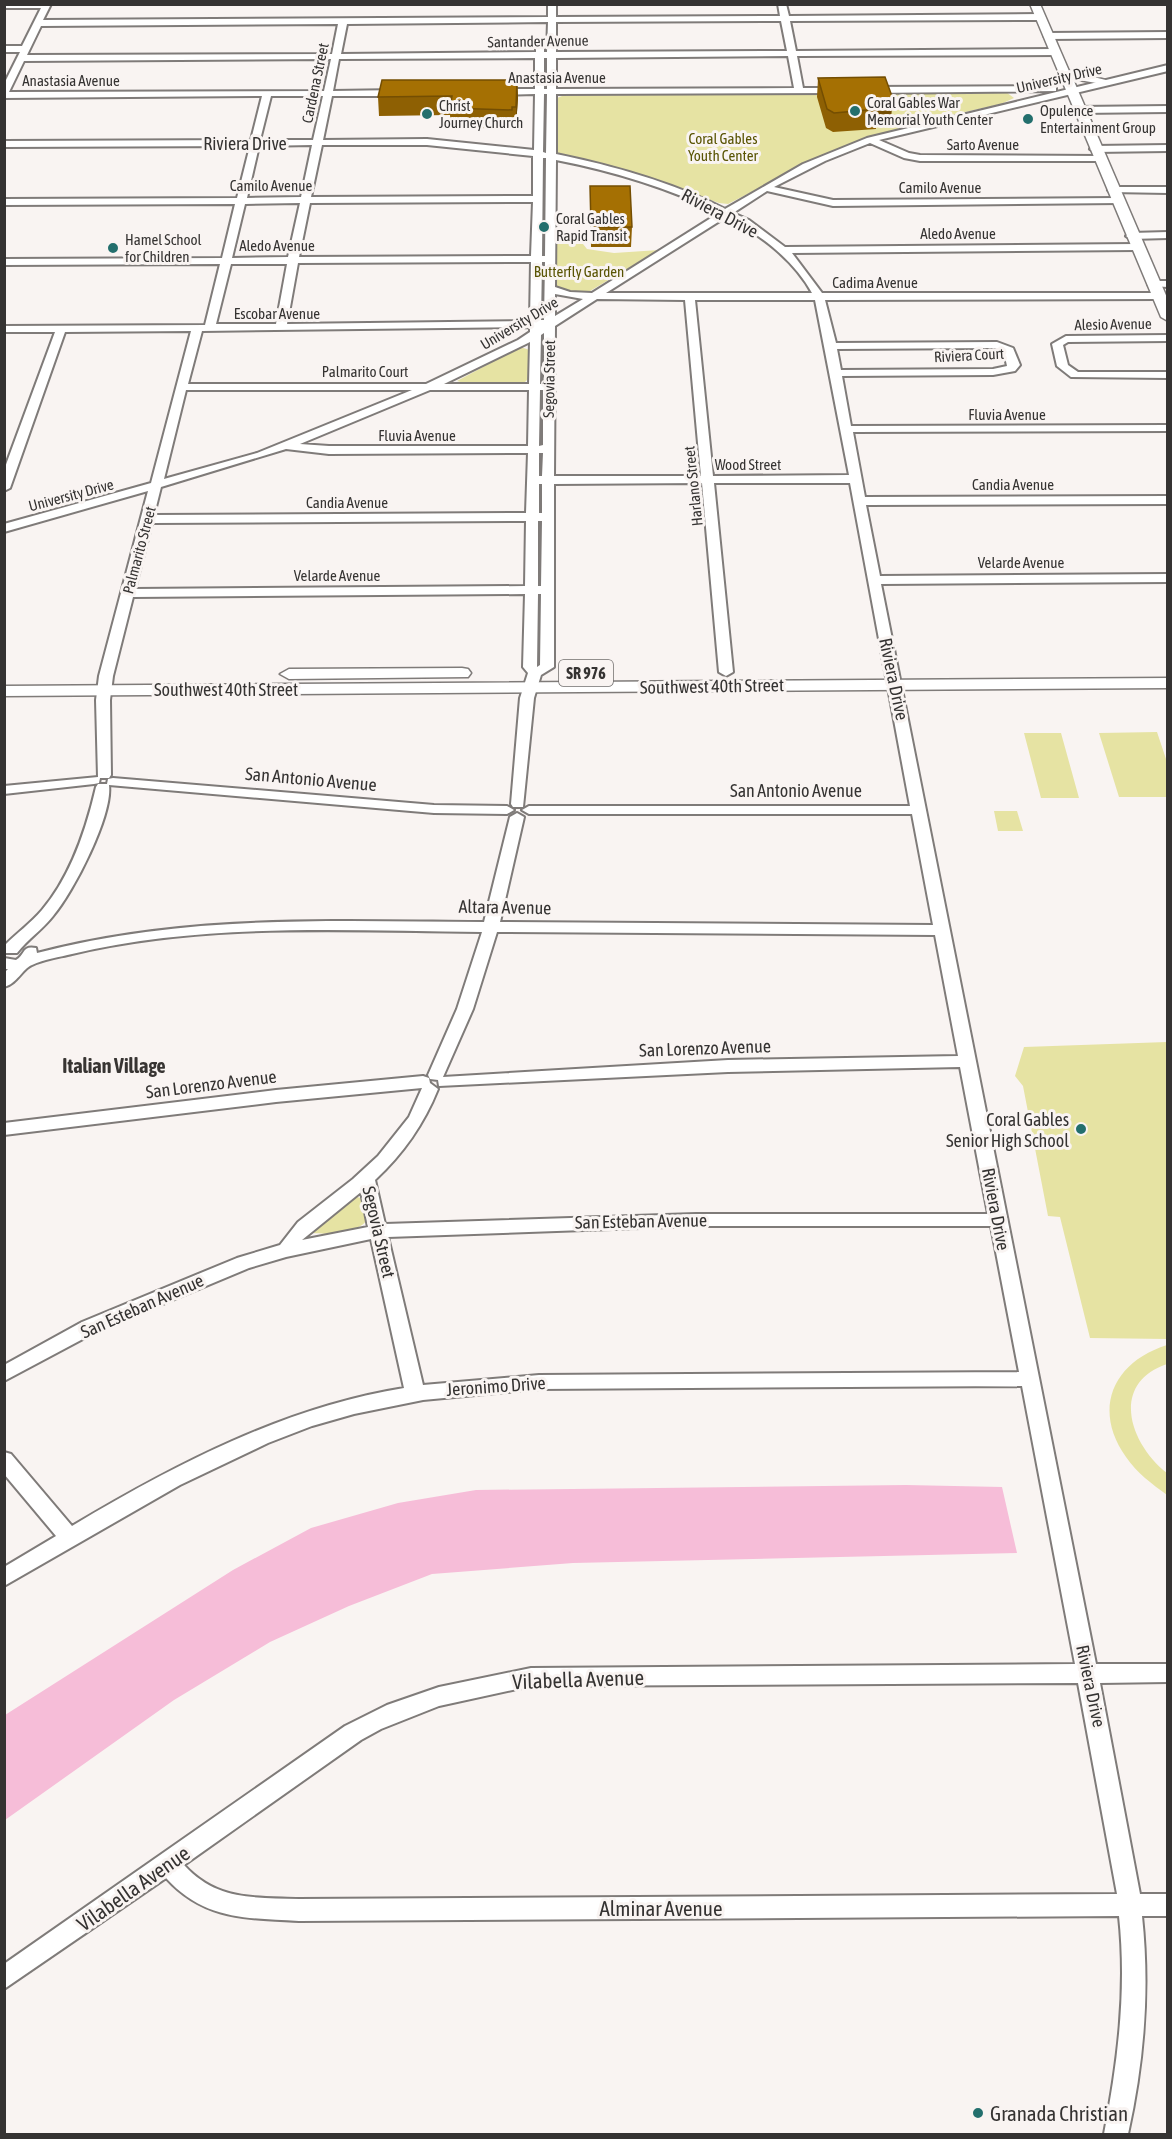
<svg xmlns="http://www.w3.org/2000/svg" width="1172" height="2139" viewBox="0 0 1172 2139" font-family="'Asap Condensed',sans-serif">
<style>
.green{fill:#e6e3a3}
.water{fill:#f6bdd8}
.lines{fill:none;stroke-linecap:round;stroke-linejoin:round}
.minor-casing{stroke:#7f7b79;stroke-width:4}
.major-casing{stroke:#7f7b79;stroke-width:3}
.minor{fill:#fff;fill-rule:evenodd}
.major{fill:#fff;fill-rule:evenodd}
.wall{fill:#8e6003}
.shaded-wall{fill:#744e02}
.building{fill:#a57003;stroke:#744e02;stroke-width:1.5}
.poi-dot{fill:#236f6d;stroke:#f9f4f2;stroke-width:2}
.labels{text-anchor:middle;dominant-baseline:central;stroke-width:6;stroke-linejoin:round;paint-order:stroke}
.far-street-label{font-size:15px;fill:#353332;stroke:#f9f4f2}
.far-poi-label{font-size:15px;fill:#353332;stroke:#f9f4f2;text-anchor:start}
.far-park-label{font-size:15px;fill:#595403;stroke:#f9f4f2}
.shield{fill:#f9f4f2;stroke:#706d6c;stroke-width:1.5}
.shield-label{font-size:16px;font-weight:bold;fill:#353332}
.street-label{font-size:18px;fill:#353332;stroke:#f9f4f2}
.poi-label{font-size:18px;fill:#353332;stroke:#f9f4f2;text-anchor:end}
.neighbourhood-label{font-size:20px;font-weight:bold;fill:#373432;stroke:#f9f4f2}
.near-street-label{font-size:21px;fill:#353332;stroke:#f9f4f2}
.near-poi-label{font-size:21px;fill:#353332;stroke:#f9f4f2;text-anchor:start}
</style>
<rect width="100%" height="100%" fill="#f9f4f2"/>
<path class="green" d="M986,91L1006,92L1014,98L1001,104L902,126L896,130L822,156L728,204L719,203L639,175L560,155L556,151L555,102L557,98L567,94Z
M555,244H583L587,249L614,253L659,250L585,294L555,288Z
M520,347L530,350L529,378L525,382L464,383L457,381Z
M1157,732L1167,762V797H1119L1099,733Z
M1024,733H1061L1079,798H1041Z
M994,811H1017L1023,831H998Z
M1167,1042V1339L1090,1338L1060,1217L1048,1216L1023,1086L1015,1076L1024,1047Z
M355,1196L363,1199L368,1219C359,1233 329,1235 313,1233L312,1231Z
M1167,1345V1364C1109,1384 1130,1444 1167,1473V1495C1152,1484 1137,1473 1126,1457C1092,1409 1113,1362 1167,1345Z"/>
<path class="water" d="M906,1485L1002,1487L1017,1553L573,1563L432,1574L349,1606L270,1642L174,1700L5,1820V1715L233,1570L311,1528L398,1503L476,1490Z"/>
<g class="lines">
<g class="minor-casing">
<path id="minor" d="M4,4H51L43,20L548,17V4H556V17L780,16L778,4H786L789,16L1040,14L1044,17L1040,20L790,21L796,51L1055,49L1059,52L1055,55L797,56L803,88H843V92L840,93L556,94V154C614,166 672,182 725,209L803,164L867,138L1168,65V71L879,140L909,153L920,155L1099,156L1104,159L1102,161H920L904,158L870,143L825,161L774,187L833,200L1117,198L1122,201L1120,203L833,206L767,191L733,213L749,220L785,247L1136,244L1141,247L1136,250L792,253L822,293H1158L1163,296L1158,299L825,300L836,343L997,342L1013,348L1020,365L1015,371L993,375L842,376L851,426L1168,425V431L853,432L865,497L1168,496V504L866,505L880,576L1168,574V582L881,584L1096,1664H1168V1682L1100,1683L1140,1894H1168V1916H1142C1150,1990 1144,2062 1128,2134H1104C1118,2061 1127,1990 1119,1916L299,1921C246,1918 204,1920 166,1878L4,1989V1964L345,1726L387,1705L439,1687L531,1668L1075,1664L1022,1386L539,1389L423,1400L354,1414L312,1426L268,1443L180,1485L4,1586V1567L56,1536L4,1474V1452L11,1454L72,1526C174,1465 285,1407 404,1388L371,1239L286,1257L249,1268L96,1332L4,1381V1365L82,1322L237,1258L280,1245L298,1222L353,1179L378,1156L409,1117L422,1088L276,1102L4,1135V1123L276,1090L423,1076L429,1078L430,1083L438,1089C424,1124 403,1154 375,1180L385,1224L696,1214H988L960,1067L728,1072L439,1086L438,1080L430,1079L428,1075L457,1009L482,932C346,931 205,922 72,954C60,957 44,959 32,965C22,969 17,984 4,987V973L8,969H4V958L16,960C25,955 22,945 36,948L37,953C183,914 335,921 484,922L510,817L517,813L524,817L500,922L933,925L912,814H529L522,810L529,806H910L850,483H714L733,672L726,676L719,672L702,483L554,484V667L541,675L534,698L523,807H513L511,804L520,698L528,673L523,667L525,594L133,597L113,676L110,700L111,775L109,778H100L99,783L94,784L4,794V786L98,777L96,700L99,676L148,491L4,532V524L151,483L191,331L65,332L10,488L4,491V470L55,332H4V326L205,325L220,264L4,265V259L222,258L235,204L4,205V199L237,198L250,146L4,147V141L251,140L262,96L4,98V84L20,52H4V46H22L41,8H4ZM781,21L787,51L556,52V22ZM548,22L547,52H544V44L540,41L536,44V52L341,54L347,24ZM338,24L332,54L27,55L41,26ZM788,56L794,88L556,89V58ZM535,58V89H497L493,92L497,95L535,94L534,150L427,139L323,140L332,96H399L403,93L399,90L333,91L339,59ZM544,58H547V89H544ZM331,59L324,91L9,92L24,61ZM544,94H547L546,153L543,152ZM271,96H323L313,140H260ZM312,145L301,197L247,198L259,146ZM322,145H427L533,156V196L311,197ZM543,158H546L545,256H542ZM556,160C612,171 667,187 719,213L592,293L570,292L555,287ZM533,202L531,256L299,257L310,203ZM300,203L288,257L232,258L245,204ZM726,217C760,234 794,260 812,293H606ZM531,262L530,321L287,324L298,263ZM542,262H545L544,320H541ZM231,264H287L276,324H216ZM555,294L583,299L555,316ZM597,299L685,300L701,476H554L555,326ZM695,300H815L849,475L713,476ZM530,327V332L518,340L426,384H188L202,331ZM544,333V384H540L541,335ZM530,342L529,384H444L526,344ZM995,348L1004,352L1007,366L993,369L841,370L837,349ZM186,390H412L257,453L164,479ZM430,390H529L528,446H329L300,444ZM540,390H543V445L539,446ZM286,449L329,454L528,453L526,513L154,515L161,487ZM539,453H543L542,476H539ZM539,484H542V513H539ZM526,521L525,586L135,589L152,523ZM538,521H542L541,586H538ZM538,594H541L540,665L537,667ZM497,932L935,935L958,1056L728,1060L443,1077L473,1009ZM361,1192L368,1227L302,1240ZM696,1226H991L1019,1372L539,1375L423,1385L388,1237ZM1078,1683L1117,1894L299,1899C253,1897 217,1901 184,1865L361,1740L381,1729L439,1706L531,1686Z
M1168,32V38L1048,39L1044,36L1048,33Z
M1053,86L1056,87V91L869,93L865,90L869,87Z
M1168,106V112L1079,113L1074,110L1079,107Z
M1168,145V151L1095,152L1090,149L1095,146Z
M1113,187H1168V193L1110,192L1108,190Z
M1168,232V238L1131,239L1126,236L1131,233Z
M1153,281H1168V287L1149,286L1148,284Z
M1168,335V341L1068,342L1063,345L1068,365L1078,372H1168V378L1071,377L1057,366L1052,344L1066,336Z
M113,778L434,805L507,806L514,810L507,814L434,813L109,785C113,815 73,893 53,916C42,930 28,939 17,953H5V945C17,933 31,923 42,910C71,876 86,830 96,787L98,784H107L108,779Z"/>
</g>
<g class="major-casing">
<path id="major" d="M1030,4H1040L1069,71L1114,82L1108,85L1073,79L1168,300V321L1161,317Z
M462,668L468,669L471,673L468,677L289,679L280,674L289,669Z
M1168,678V688L4,696V686Z"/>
</g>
<use href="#minor" class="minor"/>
<use href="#major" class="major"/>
</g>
<path class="wall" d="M885,77L891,118L886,123L876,126V129L833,132L826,128L817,97L818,78Z
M517,80L518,98L516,126H512V129L451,127L450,115L379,116L378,97Z
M590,186L632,227L631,247H591Z"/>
<path class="shaded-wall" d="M517,80L518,98L516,126V107Z
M893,99L891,118L886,123L876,126L878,109L877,107Z"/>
<path class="building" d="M885,77L893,99L888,104L877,107L878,109L834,113L827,109L818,78Z
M382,80H517L516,107H512V110L450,108L452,96L378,97Z
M590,186H630L632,227H591Z"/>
<g class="poi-dot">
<circle cx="855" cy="111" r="6"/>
<circle cx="427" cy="114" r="6"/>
<circle cx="1028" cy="119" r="6"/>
<circle cx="544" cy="227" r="6"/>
<circle cx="113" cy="248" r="6"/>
<circle cx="1081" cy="1129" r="6"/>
<circle cx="978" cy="2113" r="6"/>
</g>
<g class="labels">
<g class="far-street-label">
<text transform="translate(538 41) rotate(-1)">Santander Avenue</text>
<text x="557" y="77">Anastasia Avenue</text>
<text transform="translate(1059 78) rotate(-13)">University Drive</text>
<text x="71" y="80">Anastasia Avenue</text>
<text transform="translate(315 83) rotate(-78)">Cardena Street</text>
<text x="983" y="144">Sarto Avenue</text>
<text x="271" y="185">Camilo Avenue</text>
<text x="940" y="187">Camilo Avenue</text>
<text x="958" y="233">Aledo Avenue</text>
<text x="277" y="245">Aledo Avenue</text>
<text x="875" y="282">Cadima Avenue</text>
<text x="277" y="313">Escobar Avenue</text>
<text transform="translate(519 323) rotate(-31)">University Drive</text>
<text transform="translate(1113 324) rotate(-1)">Alesio Avenue</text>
<text transform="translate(969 355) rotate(-3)">Riviera Court</text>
<text x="365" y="371">Palmarito Court</text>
<text transform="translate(549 379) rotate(-89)">Segovia Street</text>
<text x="1007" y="414">Fluvia Avenue</text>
<text x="417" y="435">Fluvia Avenue</text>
<text x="748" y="464">Wood Street</text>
<text x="1013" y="484">Candia Avenue</text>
<text transform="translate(693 486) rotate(-96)">Harlano Street</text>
<text transform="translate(71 495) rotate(-15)">University Drive</text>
<text x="347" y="502">Candia Avenue</text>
<text transform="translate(139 550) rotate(-75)">Palmarito Street</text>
<text x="1021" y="562">Velarde Avenue</text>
<text x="337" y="575">Velarde Avenue</text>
</g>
<g class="far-poi-label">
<text x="867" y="102">Coral Gables War<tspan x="867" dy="17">Memorial Youth Center</tspan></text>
<text x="439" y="105">Christ<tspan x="439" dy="17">Journey Church</tspan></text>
<text x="1040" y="110">Opulence<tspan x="1040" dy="17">Entertainment Group</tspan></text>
<text x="556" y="218">Coral Gables<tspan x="556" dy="17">Rapid Transit</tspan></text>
<text x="125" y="239">Hamel School<tspan x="125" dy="17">for Children</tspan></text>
</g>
<g class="far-park-label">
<text x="723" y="138">Coral Gables<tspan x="723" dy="17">Youth Center</tspan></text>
<text x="579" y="271">Butterfly Garden</text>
</g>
<rect class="shield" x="559" y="660" width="54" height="26" rx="4.5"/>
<g class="shield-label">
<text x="586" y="673">SR 976</text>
</g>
<g class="street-label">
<text x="245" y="143">Riviera Drive</text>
<text transform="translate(720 213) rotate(28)">Riviera Drive</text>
<text transform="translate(894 679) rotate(78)">Riviera Drive</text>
<text transform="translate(712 686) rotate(-1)">Southwest 40th Street</text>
<text x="226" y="689">Southwest 40th Street</text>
<text transform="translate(311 779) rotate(5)">San Antonio Avenue</text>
<text x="796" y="790">San Antonio Avenue</text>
<text transform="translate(505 907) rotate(1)">Altara Avenue</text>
<text transform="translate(705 1048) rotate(-2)">San Lorenzo Avenue</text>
<text transform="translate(211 1084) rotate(-7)">San Lorenzo Avenue</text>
<text transform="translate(996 1209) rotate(79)">Riviera Drive</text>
<text transform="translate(641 1221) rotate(-1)">San Esteban Avenue</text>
<text transform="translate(379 1232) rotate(77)">Segovia Street</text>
<text transform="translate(142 1306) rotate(-24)">San Esteban Avenue</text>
<text transform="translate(496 1386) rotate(-4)">Jeronimo Drive</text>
<text transform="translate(1091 1686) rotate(78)">Riviera Drive</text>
</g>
<g class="poi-label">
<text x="1069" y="1119">Coral Gables<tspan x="1069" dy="21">Senior High School</tspan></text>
</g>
<g class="neighbourhood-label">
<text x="114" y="1065">Italian Village</text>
</g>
<g class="near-street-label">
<text transform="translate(578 1679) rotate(-2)">Vilabella Avenue</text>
<text transform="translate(133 1888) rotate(-35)">Vilabella Avenue</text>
<text x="661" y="1908">Alminar Avenue</text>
</g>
<g class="near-poi-label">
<text x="990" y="2113">Granada Christian</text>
</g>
</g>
<rect width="1172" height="2139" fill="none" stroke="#353332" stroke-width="12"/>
</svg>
